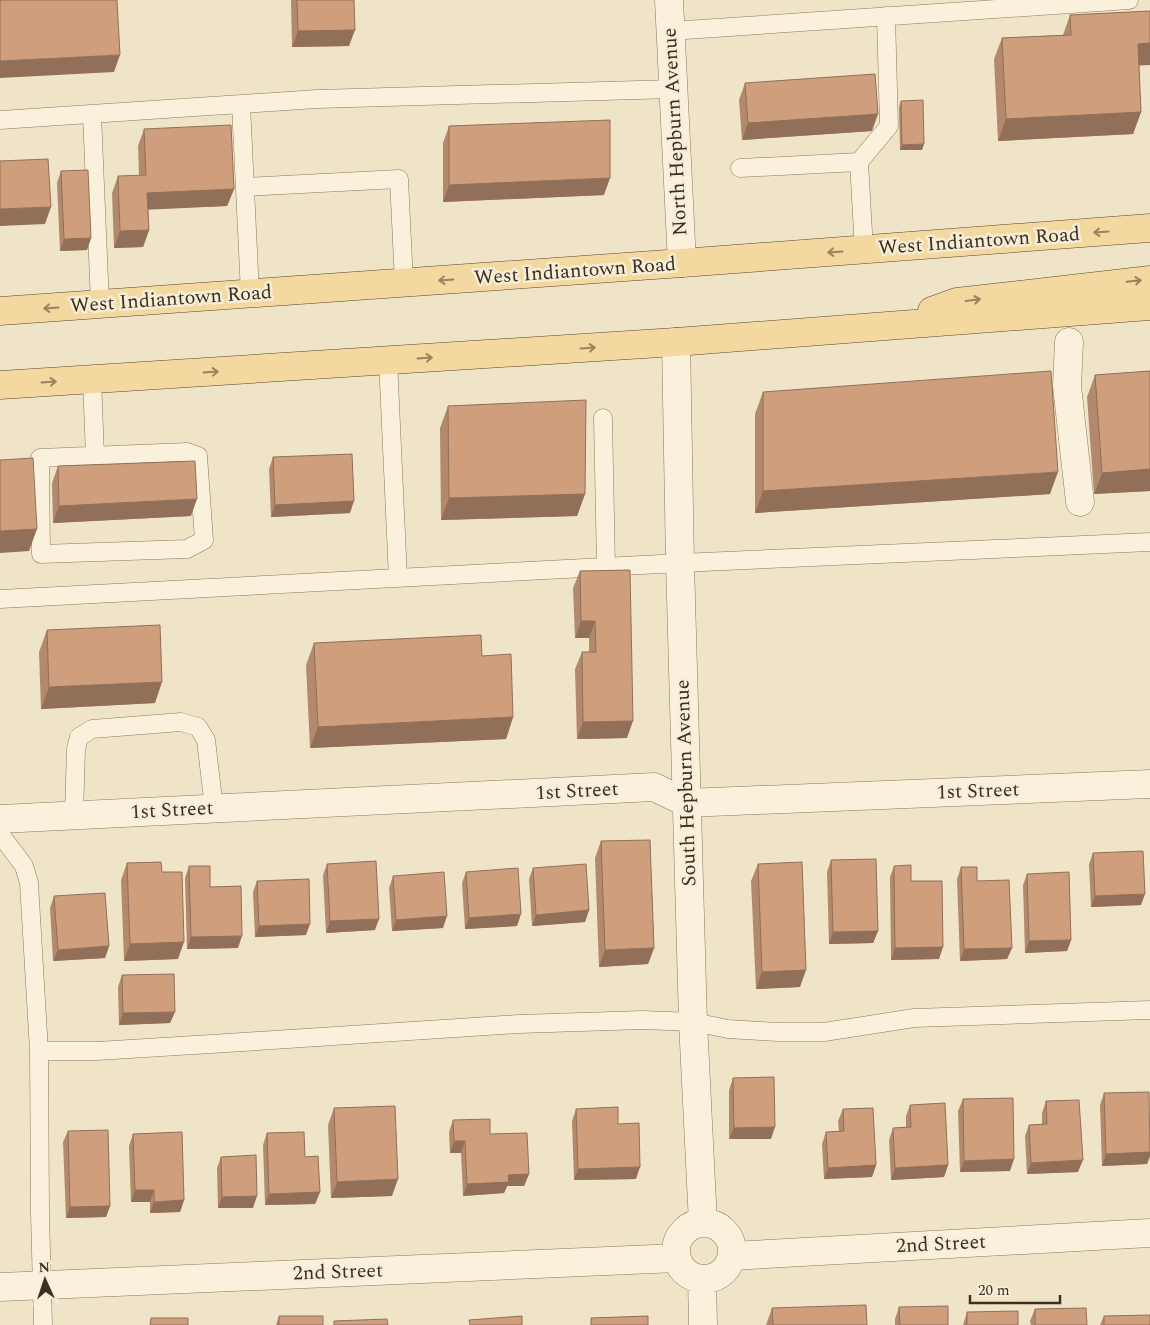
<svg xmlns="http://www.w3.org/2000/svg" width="1150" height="1325" viewBox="0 0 1150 1325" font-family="Spectral,serif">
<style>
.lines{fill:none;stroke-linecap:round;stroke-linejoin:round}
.lane-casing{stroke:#8d765c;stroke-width:19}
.street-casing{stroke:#8d765c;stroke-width:29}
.primary-casing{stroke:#5b4430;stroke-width:29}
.lane{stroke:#faf1dc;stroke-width:18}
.street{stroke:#faf1dc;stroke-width:28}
.primary{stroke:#f3d9a0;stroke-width:28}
.wall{fill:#b2896c}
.shaded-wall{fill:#916f58}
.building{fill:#cf9f7d;stroke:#916f58}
.oneway{stroke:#988460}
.labels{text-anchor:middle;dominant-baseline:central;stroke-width:5;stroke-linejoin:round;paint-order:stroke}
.street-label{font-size:20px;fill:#3d2e20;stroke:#f7eed8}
</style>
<rect width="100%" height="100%" fill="#f0e4c8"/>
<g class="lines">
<g class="lane-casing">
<path id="lane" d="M670,31L1129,0
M241,105L250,293
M92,115L100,304
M0,120L317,99L673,89
M859,162L889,126L886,16
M740,168L859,162L864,250
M245,187L399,179L404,283
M388,360L398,578
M92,379L95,456
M603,418L606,567
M187,452L198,456L204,540L187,549L41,554L40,458Z
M0,599L680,563L1150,542
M74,815L76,749L79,737L92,729L181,722L198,727L206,740L214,808
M0,834L24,866L29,883L39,1051H97L227,1043L519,1024L643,1020L693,1022L728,1029L777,1032H824L914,1018L1150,1010
M39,1051L40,1214L43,1325"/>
</g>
<g class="street-casing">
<path id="street" d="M669,0L682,263
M676,342L680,563L693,1022L703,1223
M1069,342L1067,386L1080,502
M0,819L654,787L687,803L1150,784
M676 1251a28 28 0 1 1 56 0a28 28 0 1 1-56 0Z
M732,1256L1150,1233
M702,1279L703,1325
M0,1287L677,1258"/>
</g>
<g class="primary-casing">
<path id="primary" d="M0,311L682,263L1150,228
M932,311L957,302L1150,280
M0,385L676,342L1150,306"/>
</g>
<use href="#lane" class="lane"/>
<use href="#street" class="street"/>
<use href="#primary" class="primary"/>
</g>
<path class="wall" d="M291,0H354L349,46L292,47Z
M1150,11V65H1139L1141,112L1133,134L998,141L994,59L1002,38L1063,35L1070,15Z
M745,83L872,131L742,140L739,100Z
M901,101L922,150H900L899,107Z
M449,126L604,195L443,202V143Z
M144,129L234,189L227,206L148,209L149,230L143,247L114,248L112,193L118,176H139L138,146Z
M61,171L91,238L87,250L60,251L57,183Z
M1150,371V491L1094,494L1087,397L1095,375Z
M763,392L1050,494L755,513V414Z
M448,406L585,494L577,516L441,520L440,428Z
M273,457L350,513L271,517L269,469Z
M58,466L191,516L53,523L52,483Z
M630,570L627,738L577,739L575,669L582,652H589V638H575L573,588L580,571Z
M47,630L155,703L41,709L39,652Z
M314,643L482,656L513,717L506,739L310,748L306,665Z
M601,841L654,948L648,964L599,967L595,858Z
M1093,853L1141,905L1091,907L1089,864Z
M831,860L878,931L873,943L829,944L827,872Z
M127,863L162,872L178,959L124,961L121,880Z
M327,864L375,930L326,933L323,875Z
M758,864L800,987L756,989L751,881Z
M189,866L210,887L238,948L187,949L185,878Z
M894,866L911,881L939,959L891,960L890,877Z
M961,867L977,881L1012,948L1007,959L960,961L957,879Z
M533,868L589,910L585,922L532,926L529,879Z
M466,872L517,926L465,929L462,883Z
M1027,874L1071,940L1067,951L1025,953L1023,885Z
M393,876L443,928L392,931L389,888Z
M257,881L306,935L255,937L253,892Z
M54,896L109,946L105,958L53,961L50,908Z
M122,975L175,1012L170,1023L119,1025L118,987Z
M733,1078L771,1139H729V1090Z
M1104,1093L1150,1119V1156L1147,1164L1102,1166L1100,1105Z
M963,1099L1010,1171L960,1172L958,1111Z
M1046,1101L1078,1172L1027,1174L1025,1136L1029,1125L1042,1124V1113Z
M910,1105L948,1165L944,1177L891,1180L889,1140L893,1128H906V1116Z
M334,1108L392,1196L331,1198L328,1125Z
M576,1109L618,1124L636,1179L574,1180L572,1121Z
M843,1109L876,1165L872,1177L824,1179L822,1144L826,1132H839L838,1121Z
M453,1120L490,1134L529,1174L524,1186H507L504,1193L463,1196L461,1153H450L449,1132Z
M68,1131L110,1206L106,1217L66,1218L63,1142Z
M267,1133L305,1157L320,1192L315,1204L265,1205L263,1145Z
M133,1134L184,1200L180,1212L150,1213V1202H131L129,1146Z
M221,1157L253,1208H218L217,1168Z
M899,1307L948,1325H895V1319Z
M772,1308L867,1325H766Z
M1035,1309L1087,1325H1031L1030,1321Z
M967,1312L1018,1325H963Z
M279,1316L323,1325H276Z
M1104,1316L1150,1325H1100Z"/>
<path class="shaded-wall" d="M355,30L349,46L292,47L298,31Z
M1150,43V65L1130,66L1138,44Z
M120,55L114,72L0,78V61Z
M1141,112L1133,134L998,141L1006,119Z
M878,114L872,131L742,140L748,123Z
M924,144L922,150H900L902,145Z
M610,178L604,195L443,202L449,185Z
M234,189L227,206L141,210L147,193Z
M51,207L45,224L0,226V209Z
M149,230L143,247L114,248L120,231Z
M91,238L87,250L60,251L64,239Z
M1150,469V491L1094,494L1102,473Z
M1058,472L1050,494L755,513L763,491Z
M585,494L577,516L441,520L449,498Z
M197,499L191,516L53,523L59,506Z
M354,501L350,513L271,517L275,505Z
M37,529L29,551L0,553V531Z
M581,621H595L589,638H575Z
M162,682L155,703L41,709L49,687Z
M513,717L506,739L310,748L318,727Z
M633,721L627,738L577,739L583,722Z
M1145,894L1141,905L1091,907L1095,896Z
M589,910L585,922L532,926L536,915Z
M521,914L517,926L465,929L469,918Z
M447,916L443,928L392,931L396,920Z
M379,919L375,930L326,933L330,921Z
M310,924L306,935L255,937L259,926Z
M878,931L873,943L829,944L833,932Z
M242,936L238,948L187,949L191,937Z
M1071,940L1067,951L1025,953L1029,941Z
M184,942L178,959L124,961L130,944Z
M109,946L105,958L53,961L58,950Z
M943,947L939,959L891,960L895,948Z
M654,948L648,964L599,967L605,950Z
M1012,948L1007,959L960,961L964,949Z
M806,970L800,987L756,989L762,972Z
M175,1012L170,1023L119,1025L123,1013Z
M775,1127L771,1139H729L734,1128Z
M454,1141H465L461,1153H450Z
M1150,1152V1156L1147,1164L1102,1166L1106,1154Z
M1014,1159L1010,1171L960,1172L964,1161Z
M1083,1160L1078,1172L1027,1174L1031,1163Z
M876,1165L872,1177L824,1179L828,1168Z
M948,1165L944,1177L891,1180L895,1168Z
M640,1167L636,1179L574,1180L578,1169Z
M529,1174L524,1186H507L504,1193L463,1196L467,1184L508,1175Z
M398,1179L392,1196L331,1198L337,1182Z
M135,1190H154L150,1202H131Z
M320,1192L315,1204L265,1205L269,1194Z
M257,1196L253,1208H218L222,1197Z
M184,1200L180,1212L150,1213L154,1202Z
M110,1206L106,1217L66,1218L70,1207Z"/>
<path class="building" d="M0,0H117L120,55L0,61Z
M297,0H354L355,30L298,31Z
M1150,11V43L1138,44L1141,112L1006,119L1002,38L1071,35L1070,15Z
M875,74L878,114L748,123L745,83Z
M923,100L924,144L902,145L901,101Z
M610,120V178L449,185V126Z
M231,125L234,189L147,193L149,230L120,231L118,176L146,175L144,129Z
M48,159L51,207L0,209V161Z
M88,170L91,238L64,239L61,171Z
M1051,371L1058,472L763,491V392Z
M1150,371V469L1102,473L1095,375Z
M586,400L585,494L449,498L448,406Z
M352,454L354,501L275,505L273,457Z
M33,458L37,529L0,531V460Z
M195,461L197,499L59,506L58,466Z
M630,570L633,721L583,722L582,652H596L595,621H581L580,571Z
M160,625L162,682L49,687L47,630Z
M481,635L482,656L511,654L513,717L318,727L314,643Z
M650,840L654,948L605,950L601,841Z
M1143,851L1145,894L1095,896L1093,853Z
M876,859L878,931L833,932L831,860Z
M376,861L379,919L330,921L327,864Z
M161,862L162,872H182L184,942L130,944L127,863Z
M802,862L806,970L762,972L758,864Z
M586,864L589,910L536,915L533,868Z
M911,865V881H942L943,947L895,948L894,866Z
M189,866H210V887L241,886L242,936L191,937Z
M961,867H977V881L1009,880L1012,948L964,949Z
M518,868L521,914L469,918L466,872Z
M444,872L447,916L396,920L393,876Z
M1069,872L1071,940L1029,941L1027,874Z
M309,879L310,924L259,926L257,881Z
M105,893L109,946L58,950L54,896Z
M174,974L175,1012L123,1013L122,975Z
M774,1077L775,1127L734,1128L733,1078Z
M1149,1092L1150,1152L1106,1154L1104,1093Z
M1013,1098L1014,1159L964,1161L963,1099Z
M1079,1100L1083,1160L1031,1163L1029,1125L1047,1124L1046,1101Z
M945,1103L948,1165L895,1168L893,1128L911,1127L910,1105Z
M395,1106L398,1179L337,1182L334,1108Z
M618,1107V1124L639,1123L640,1167L578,1169L576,1109Z
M873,1108L876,1165L828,1168L826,1132L844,1131L843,1109Z
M490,1119V1134L527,1133L529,1174L508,1175L509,1182L467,1184L465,1141H454L453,1120Z
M108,1130L110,1206L70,1207L68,1131Z
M182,1132L184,1200L154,1202V1190H135L133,1134Z
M304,1132L305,1157L318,1156L320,1192L269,1194L267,1133Z
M256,1155L257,1196L222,1197L221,1157Z
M866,1305L867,1325H773L772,1308Z
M948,1306V1325H900L899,1307Z
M1086,1308L1087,1325H1035V1309Z
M1018,1311V1325H967V1312Z
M1150,1315V1325H1104V1316Z
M279,1316H323V1325H279Z
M522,1316V1325H470L469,1320Z
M648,1316V1325H591V1318Z
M151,1318H188V1325H150Z
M387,1319L388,1325H334V1321Z"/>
<defs><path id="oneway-shaft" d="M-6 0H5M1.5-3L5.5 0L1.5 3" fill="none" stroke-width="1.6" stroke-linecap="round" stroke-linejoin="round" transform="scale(1.25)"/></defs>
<g class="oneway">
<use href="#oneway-shaft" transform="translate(1101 232) rotate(176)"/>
<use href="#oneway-shaft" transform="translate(835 252) rotate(176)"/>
<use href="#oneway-shaft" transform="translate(446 280) rotate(176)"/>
<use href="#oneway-shaft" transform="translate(1134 281) rotate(-6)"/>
<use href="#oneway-shaft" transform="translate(973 300) rotate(-7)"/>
<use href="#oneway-shaft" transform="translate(51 308) rotate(176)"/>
<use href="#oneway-shaft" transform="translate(588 348) rotate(-4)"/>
<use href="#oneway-shaft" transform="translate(425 358) rotate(-4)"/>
<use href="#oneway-shaft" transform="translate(211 372) rotate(-4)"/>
<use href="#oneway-shaft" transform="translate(49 382) rotate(-4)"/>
</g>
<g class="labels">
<g class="street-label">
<text transform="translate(675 132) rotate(-93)">North Hepburn Avenue</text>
<text transform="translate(979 241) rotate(-4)">West Indiantown Road</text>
<text transform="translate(575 271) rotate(-4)">West Indiantown Road</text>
<text transform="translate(171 299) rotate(-4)">West Indiantown Road</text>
<text transform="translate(686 783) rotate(-92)">South Hepburn Avenue</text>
<text transform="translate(577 791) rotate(-3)">1st Street</text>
<text transform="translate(978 791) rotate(-2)">1st Street</text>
<text transform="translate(172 810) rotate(-3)">1st Street</text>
<text transform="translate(941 1244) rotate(-3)">2nd Street</text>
<text transform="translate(338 1272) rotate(-2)">2nd Street</text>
</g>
</g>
<g transform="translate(45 1280) rotate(357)" stroke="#f7eed8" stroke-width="4" paint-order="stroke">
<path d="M0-4L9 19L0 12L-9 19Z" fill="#3d2e20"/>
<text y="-8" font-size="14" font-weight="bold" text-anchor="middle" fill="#3d2e20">N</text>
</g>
<path d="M970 1295v8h90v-8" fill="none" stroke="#3d2e20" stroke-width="2.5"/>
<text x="978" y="1295" font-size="15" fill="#3d2e20" stroke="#f7eed8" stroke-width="4" paint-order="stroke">20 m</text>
</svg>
